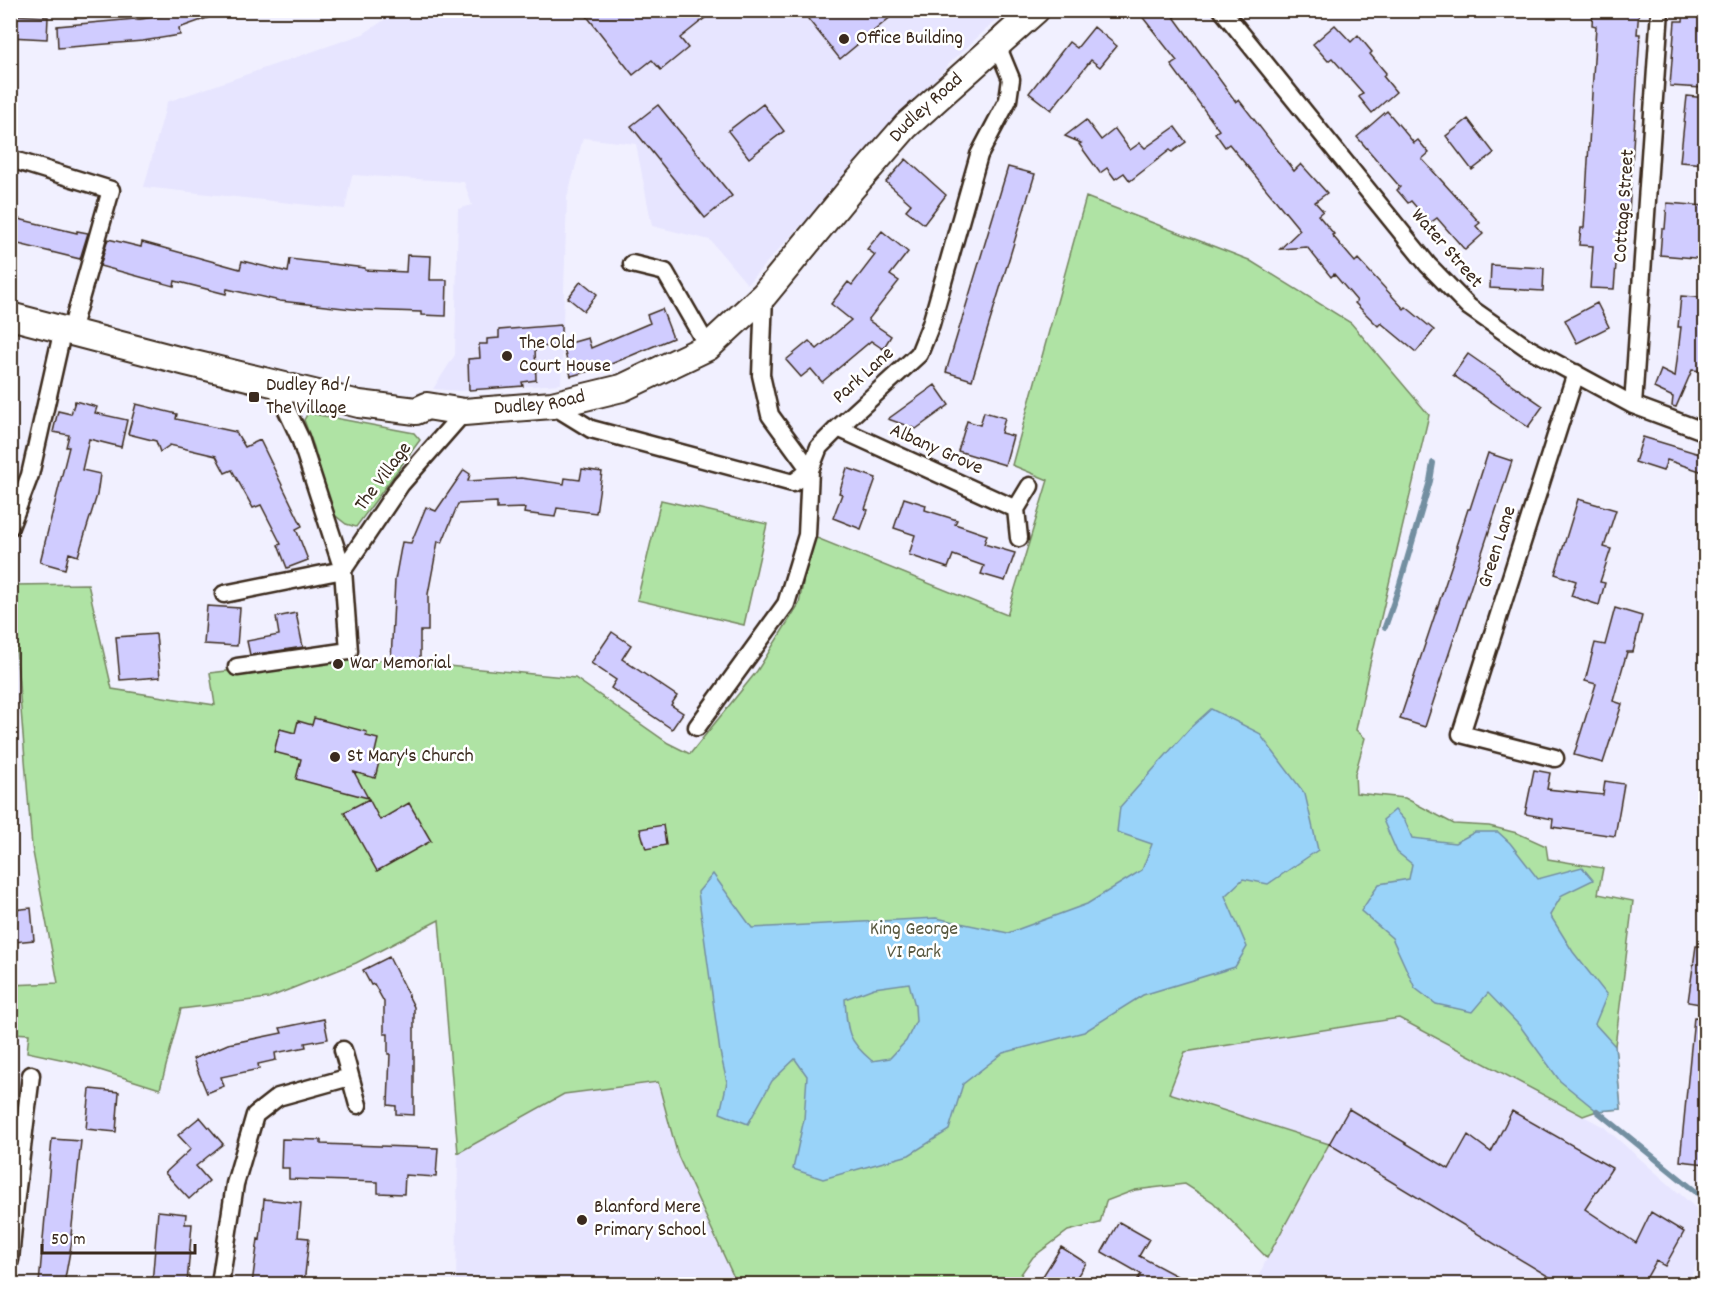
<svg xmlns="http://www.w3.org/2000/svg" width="1716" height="1295" viewBox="0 0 1716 1295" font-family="Dekko,sans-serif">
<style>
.built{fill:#e7e5ff}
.green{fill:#afe3a4;stroke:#758661;stroke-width:1.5}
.water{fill:#99d3f9;stroke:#738fa1;stroke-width:1.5;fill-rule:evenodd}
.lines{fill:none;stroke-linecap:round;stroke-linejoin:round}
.stream{stroke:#738fa1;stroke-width:6}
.building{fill:#d0ccff;stroke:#3b2a1e;stroke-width:1.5}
.minor-casing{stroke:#3b2a1e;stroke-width:21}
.primary-casing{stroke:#3b2a1e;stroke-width:30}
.minor{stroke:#fff;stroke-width:16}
.primary{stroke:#fff;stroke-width:26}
.poi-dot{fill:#3b2a1e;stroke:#fff;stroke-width:2}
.labels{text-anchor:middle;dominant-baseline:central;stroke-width:5;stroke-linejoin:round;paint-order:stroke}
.poi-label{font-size:20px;fill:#3b2a1e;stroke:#fff;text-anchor:start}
.street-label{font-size:20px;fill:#3b2a1e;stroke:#fff}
.park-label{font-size:20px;fill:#585840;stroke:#fff}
</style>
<rect width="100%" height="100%" fill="#f1f0ff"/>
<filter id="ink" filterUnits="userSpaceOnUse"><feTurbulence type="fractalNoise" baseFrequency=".0167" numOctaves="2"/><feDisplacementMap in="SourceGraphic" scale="12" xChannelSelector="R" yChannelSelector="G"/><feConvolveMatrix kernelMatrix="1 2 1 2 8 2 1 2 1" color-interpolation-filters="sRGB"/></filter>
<g filter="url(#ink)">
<path class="built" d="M398,11H1006L952,61L747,284L710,240L652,226L636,144L583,138L567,198L561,384L459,391L433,389L455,355L458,209L472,205L464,182L352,175L345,209L144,187L167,102L363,34Z
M1399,1018L1604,1127L1705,1216V1250L1686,1284H1255L1267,1258L1329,1144L1169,1093L1185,1052Z
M658,1082L678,1156L737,1284H456L458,1153L564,1094Z"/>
<path class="green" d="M1086,197L1249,260L1351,323L1429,415L1369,668L1356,730L1365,738L1355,774L1356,793L1405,798L1454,824L1489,826L1517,833L1546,846L1548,859L1603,868L1598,894L1633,901L1615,1046L1621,1109L1597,1111L1583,1116L1399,1018L1185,1052L1169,1093L1329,1144L1267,1258L1213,1202L1185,1184L1135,1190L1106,1201L1100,1223L1068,1231L1033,1257L1021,1274L1025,1284H737L678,1156L658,1082L564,1094L458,1153L439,920L356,963L268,998L181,1009L160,1089L74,1062L27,1052L29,1034L11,1033L10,985L58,983L32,847L11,585L88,584L112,689L215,705L210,673L320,660L373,659L575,678L668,743L690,754L757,671L799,604L812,536L1007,615L1048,480L1012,465Z
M308,413L414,433L420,440L356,527L346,524L332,513L314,447L304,420Z
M661,500L767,524L744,625L637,600Z"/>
<path class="water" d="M1211,709L1259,733L1305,794L1318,850L1268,884L1243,879L1225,896L1247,947L1235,967L1143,995L1084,1032L1003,1053L963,1084L949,1130L909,1155L823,1179L793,1169L804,1119L807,1076L795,1059L772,1081L748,1124L720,1113L727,1082L720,1052L698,892L713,874L752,928L936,918L1008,933L1087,904L1142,870L1152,844L1117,832L1120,807L1190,728ZM909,983L915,1006L916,1021L906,1041L890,1058L872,1061C847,1040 847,1031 845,999L874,988Z
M1395,810L1405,821L1412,838L1455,843L1475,832H1498L1510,843L1538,879L1582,867L1593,880L1562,895L1550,915L1573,952L1607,995L1595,1024L1615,1046L1621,1109L1597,1111L1560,1081L1520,1026L1488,993L1472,1012L1436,1004L1415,988L1392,938L1361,911L1379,884L1409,879L1412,864L1397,852L1383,820Z"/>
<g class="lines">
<path class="stream" d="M1385,627L1399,587L1430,481L1433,463
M1597,1111L1706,1200"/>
</g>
<path class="building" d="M195,10H212L213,16L179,28L180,35L143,41L58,48L57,26L135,19L136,20Z
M582,10H715L680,38L688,48L661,70L652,60L633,75Z
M820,10H899L840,59L808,19Z
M1137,10H1169L1236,102L1239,100L1294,171L1301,164L1327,193L1315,202L1323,211L1318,215L1334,234L1332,235L1355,262L1358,259L1404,309L1406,307L1434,330L1416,352L1381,323L1378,326L1355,303L1357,301L1334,274L1331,277L1307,247L1280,249L1300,230L1229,144L1225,147L1215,133L1219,130L1171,65L1177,61Z
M1593,10H1639L1637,34H1640L1628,228L1619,227L1614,289L1590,288L1593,246L1579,245L1581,228H1584L1596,26L1592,25Z
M1684,10H1706L1702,88L1670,86L1675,21H1683Z
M10,15L48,17L47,39L10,37Z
M1335,25L1351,42L1358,35L1372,52L1370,54L1386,73L1383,76L1396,92L1372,113L1359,97L1363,93L1332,58L1328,61L1313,44Z
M1094,27L1117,46L1100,67L1091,60L1051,110L1029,93L1069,42L1077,48Z
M1687,96L1706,98V164L1680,162Z
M763,104L784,131L749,158L728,131Z
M658,105L732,196L705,218L631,126Z
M1387,111L1414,143L1418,140L1429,153L1422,159L1480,223L1476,226L1483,234L1465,250L1437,218L1430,223L1411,201L1408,203L1397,190L1400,187L1357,137Z
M1468,119L1494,153L1472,170L1446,136Z
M1086,120L1101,140L1115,129L1130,150L1140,143L1145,148L1175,127L1186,142L1172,152L1170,150L1130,181L1124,173L1115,179L1107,168L1100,173L1079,144L1081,143L1065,136Z
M906,159L946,195L924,224L906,210L911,204L886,182Z
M1008,167L1035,174L972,380L946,372Z
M1667,203L1706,206V259L1660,255L1662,229H1665Z
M10,217L77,233V231L88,233L80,259L10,242Z
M882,231L908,252L890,275L899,281L868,320L891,336L883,349L871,341L822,382L811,369L801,377L786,360L809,341L817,349L851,320L831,304L848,282L852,285L875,255L867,249Z
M108,239L141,247L142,242L240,269L242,261L288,272L290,259L365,268V270L406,272L407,255L431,256L430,280H447L446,316L421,315V312L362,310L280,301L227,289L226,294L175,281L174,286L100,266Z
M1491,265L1544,268L1543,291L1490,288Z
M581,281L597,294L584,311L568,298Z
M1681,296L1706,298V371L1692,370L1676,407L1672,406L1673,397L1654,388L1661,370L1675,377L1681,327H1678Z
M1597,303L1609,327L1577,343L1565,320Z
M662,309L673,338L604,367L571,376L563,345L588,338L591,348L650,323L647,315Z
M561,325V341L557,346L535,347L536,380L522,382L523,386L469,390L468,359L480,358L479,344H487V339L499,338V330Z
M1468,354L1543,406L1528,427L1453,375Z
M935,385L949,405L916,429L888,419Z
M75,401L97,407L95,413L127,420L121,447L89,439L82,470L100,474L97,495L78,556L69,553L65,569L40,562L69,447H66L69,435L53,432L58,411L71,414Z
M136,404L177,414L176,419L236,432L245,447L260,440L302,526L296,529L308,560L287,568L278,545L281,544L261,505L253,508L232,470L225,473L216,456L170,445L160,452L156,441L128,434Z
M984,412L1005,418L1001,433L1013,436L1005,465L958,451L967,421L980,425Z
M1643,437L1706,456L1703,472L1667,460L1663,471L1635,462Z
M1488,453L1512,461L1425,727L1400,719L1458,546H1456L1468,509H1470Z
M847,468L876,478L865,509L868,510L861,529L833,518L842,494L839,493Z
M582,469L602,472L596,513L557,508L555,517L524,513L525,508L497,509V502L458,504L442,543L438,541L428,594V631H420V660L391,661L395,580L402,542L411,543L426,507L436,511L464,470L470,474L468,481L521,478L564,484L565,478L580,480Z
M904,498L926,505L925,510L957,520L955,524L987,535L984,544L1015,553L1005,581L981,574L984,566L953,555L948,568L909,555L915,535L894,528Z
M1578,499L1616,510L1604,547L1611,549L1600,582L1605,583L1599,605L1571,596L1576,581L1555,574Z
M207,606L240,608L237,646L204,644Z
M1615,608L1642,616L1633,652H1627L1613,701L1622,704L1603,763L1574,755L1596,684L1585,681L1595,643L1605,645Z
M296,613L303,647L250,655L247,641L279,635L276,617Z
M612,632L631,645L622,659L677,696L671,705L683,713L672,729L611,688L616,680L591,663Z
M156,634L160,677L120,680L116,637Z
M314,718L367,732L366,736L378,739L374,756L380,758L375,778L354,772L368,798L296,779L301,759L274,752L280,729L295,733L298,721L312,725Z
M1534,770L1550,773L1547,789L1603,795L1605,781L1624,784L1615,836L1552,827L1553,819L1525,814Z
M369,799L380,820L409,803L431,841L377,871L344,812Z
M663,825L666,845L646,849L640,829Z
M31,908L34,940L14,942L12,910Z
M1696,946H1706V1005L1688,1002Z
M389,957L414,1007V1115L396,1114V1106L388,1105L390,1054H388V1034H384V1002L374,984L371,985L363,970Z
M1694,1017L1706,1018V1164L1680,1161Z
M324,1019L328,1039L305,1043L306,1047L275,1053L276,1060L258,1064L259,1069L221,1077L224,1086L207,1093L193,1059L228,1044L282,1033L280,1028Z
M90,1089L119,1092L116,1132L86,1129Z
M1349,1109L1449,1169L1468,1135L1491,1152L1512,1111L1612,1168L1585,1209L1636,1243L1651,1212L1684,1232L1665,1266L1656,1261L1643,1284H1561L1329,1144Z
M200,1117L223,1144L196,1166L209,1181L189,1199L165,1173L191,1149L178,1135Z
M52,1139L81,1141L71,1235H73L64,1284H39Z
M282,1139L321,1140V1144L438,1148L436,1177L405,1175L404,1194L378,1193V1182L289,1179V1168H281Z
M264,1199L301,1203L298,1237L309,1238L304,1284L286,1282L285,1284H252L258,1239L260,1240Z
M158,1211L186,1214L185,1224H192L187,1284H152Z
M1119,1222L1149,1239L1139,1256L1192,1284H1135L1141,1274L1102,1252Z
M1061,1247L1086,1263L1072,1284H1038Z"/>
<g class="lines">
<g class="minor-casing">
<path id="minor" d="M1222,10L1428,265L1469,307L1526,347L1633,405L1706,432
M14,160L111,190L71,331
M632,264L665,272L708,347
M552,405L591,429L793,483L810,470L819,447L838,428L919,354L931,324L979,155L1008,100L1011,79L997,45
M1633,405L1660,10
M838,428L1016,509
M10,527L30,475L63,329
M1019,538L1016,509L1030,486
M224,594L343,570L300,438L275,385
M237,667L349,651L343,570L401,484L464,412
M697,727L786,604L807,535L810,470L770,415L761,375L764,295
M1555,758L1461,734L1576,373
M343,1050L358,1105
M10,1260L15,1204L31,1075
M220,1284L235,1184L255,1115L278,1097L350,1077"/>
</g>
<g class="primary-casing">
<g id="primary">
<path id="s1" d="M10,316L186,362L359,404L416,411L427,406L464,412L552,405L622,388L708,347L764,295L851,189L906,126L1036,10"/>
</g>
</g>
<use href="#minor" class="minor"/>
<use href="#primary" class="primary"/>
</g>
</g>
<g class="poi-dot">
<circle cx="844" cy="39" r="6"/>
<circle cx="507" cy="356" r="6"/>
<rect x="248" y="391" width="12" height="12" rx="3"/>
<circle cx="338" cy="664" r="6"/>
<circle cx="335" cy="757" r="6"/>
<circle cx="582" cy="1220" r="6"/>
</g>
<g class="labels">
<g class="poi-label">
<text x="856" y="39">Office Building</text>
<text x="519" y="344">The Old<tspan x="519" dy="23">Court House</tspan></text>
<text x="266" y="386">Dudley Rd /<tspan x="266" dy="23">The Village</tspan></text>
<text x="350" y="664">War Memorial</text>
<text x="347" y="757">St Mary's Church</text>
<text x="594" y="1208">Blanford Mere<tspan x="594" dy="23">Primary School</tspan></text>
</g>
<g class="street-label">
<text stroke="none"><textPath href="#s1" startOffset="1047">Dudley Road</textPath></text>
<text transform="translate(1625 206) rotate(-86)">Cottage Street</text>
<text transform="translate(1446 249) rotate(49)">Water Street</text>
<text transform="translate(864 376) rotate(-42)">Park Lane</text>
<text stroke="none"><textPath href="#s1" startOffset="543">Dudley Road</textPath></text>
<text transform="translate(936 450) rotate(24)">Albany Grove</text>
<text transform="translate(384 477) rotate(-53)">The Village</text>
<text transform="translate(1498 547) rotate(-72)">Green Lane</text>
</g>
<g class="park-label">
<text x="914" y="930">King George<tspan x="914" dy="23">VI Park</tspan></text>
</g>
</g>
<rect width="1716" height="1295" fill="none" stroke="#fff" stroke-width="36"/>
<rect x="18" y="18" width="1680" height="1259" fill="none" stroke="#3b2a1e" stroke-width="2" filter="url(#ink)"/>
<path d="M42 1244v9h153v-9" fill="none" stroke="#3b2a1e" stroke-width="3"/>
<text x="51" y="1244" font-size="18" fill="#3b2a1e" stroke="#ffffff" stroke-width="4.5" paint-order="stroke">50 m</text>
</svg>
